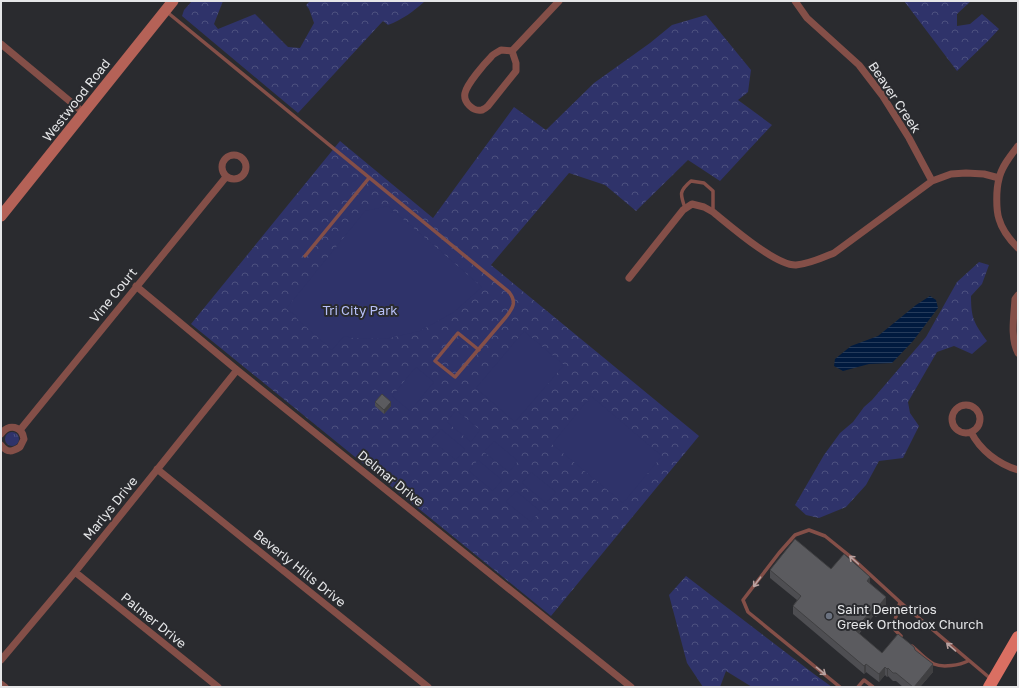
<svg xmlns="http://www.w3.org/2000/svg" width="1019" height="688" viewBox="0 0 1019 688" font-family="'Golos Text',sans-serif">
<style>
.grass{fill:url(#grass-tufts)}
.forest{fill:url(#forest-crowns)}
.pitch{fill:#2f336a}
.water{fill:url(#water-rules)}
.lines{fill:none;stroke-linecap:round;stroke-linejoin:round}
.lane{stroke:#844f48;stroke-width:3.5}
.street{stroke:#844f48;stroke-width:7}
.secondary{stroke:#b56257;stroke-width:11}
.primary{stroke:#da6f62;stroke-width:12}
.wall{fill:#4e4e52}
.shaded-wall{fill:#404042}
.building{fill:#5b5b5f;stroke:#404042}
.oneway{stroke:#b9a2a0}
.worship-dot{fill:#6b7280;stroke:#2a2b2f;stroke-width:1.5}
.labels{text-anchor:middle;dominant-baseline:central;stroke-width:4;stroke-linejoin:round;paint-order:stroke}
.street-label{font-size:13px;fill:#e5e6e8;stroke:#2a2b2f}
.park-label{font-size:13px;fill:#b7c0f7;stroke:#2a2b2f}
.poi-label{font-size:13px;fill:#e5e6e8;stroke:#2a2b2f;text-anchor:start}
</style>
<defs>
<pattern id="grass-tufts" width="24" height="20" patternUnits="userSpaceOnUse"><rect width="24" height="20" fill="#2f336a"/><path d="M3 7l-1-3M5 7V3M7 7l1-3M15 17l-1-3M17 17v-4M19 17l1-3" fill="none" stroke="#4d517f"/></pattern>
<pattern id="forest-crowns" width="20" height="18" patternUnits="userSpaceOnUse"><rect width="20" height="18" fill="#2f336a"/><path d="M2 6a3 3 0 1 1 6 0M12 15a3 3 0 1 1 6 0" fill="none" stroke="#4d517f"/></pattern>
<pattern id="water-rules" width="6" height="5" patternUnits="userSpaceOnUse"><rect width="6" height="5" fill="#001a3f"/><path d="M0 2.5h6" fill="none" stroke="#253b5b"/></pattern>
</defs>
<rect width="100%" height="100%" fill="#2a2b2f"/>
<path class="grass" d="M5 439a7 7 0 1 1 14 0a7 7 0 1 1-14 0Z"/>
<path class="forest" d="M192,1H223L214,24L218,29L255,14L288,47L300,48L314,23L309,9L306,5L310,1H324L325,2L326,1H425C414,11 402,20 388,25L383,21L298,113L182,16L184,10Z
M904,1H971L957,14V26L970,24L982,14L999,29L988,41L957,71Z
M706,15L751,70L748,92L738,100L772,125L720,181L688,160L636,211L605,185L569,173L491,265L699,436L551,616L191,324L340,141L433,218L514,107L546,130L594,83L650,43L672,25Z
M979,262L989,265L982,284L971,296C971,318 974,323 987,341L972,354L954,346L937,352L908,402L910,413L919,426L903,458L879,461L866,485L846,507L819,518L806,515L795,505L824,455L840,433L853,422L864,407L872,400L926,337L957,282Z
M686,576L814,674L832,687H752L726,671L720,687H703L687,663L669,595Z"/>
<path class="pitch" d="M388,206L482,287L454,312L420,331L385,339L353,338L344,336L332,350L296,318L297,316L286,309L365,211Z
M524,331L564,365L515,422L476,388Z
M416,367L434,382L410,411L392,396Z
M591,396L662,456L623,503L552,444Z
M456,410L480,430L471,442L447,422Z
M441,429L465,449L456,460L431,440Z
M494,441L518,461L509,472L484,452Z
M478,460L502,480L493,491L469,471Z
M531,472L556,492L546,503L522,483Z
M516,491L540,511L531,522L506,502Z"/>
<path class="water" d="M930,296L936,300L938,308L913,341L892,363L869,364L843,371L834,366L835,359L851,346L878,336L916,305Z"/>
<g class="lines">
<path class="lane" d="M167,12L509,292C517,302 513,308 506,317L455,377L435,361L458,333L479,350
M685,208C680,194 679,191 691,181L704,183L713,191V212
M305,256L369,178
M900,602L895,620V630L901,636
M912,646C918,651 927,661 934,664C943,668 960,665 968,661
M840,687L748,612L743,600L779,553L795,535L809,530L825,536L851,557L900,602L991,679
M858,687L864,680L873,687"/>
<path class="street" d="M795,1L807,18L859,65L882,95L909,138L932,181
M1,44L84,113
M501,50L512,51L516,63V71L488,106C486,108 484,109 482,110C473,112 463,102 465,93C467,84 484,64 491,57C493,54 498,52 501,50Z
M512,51L559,1
M1018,146C1011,155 1001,167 999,179C996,189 996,210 999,219C1002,230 1010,240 1018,248
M222 167a12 12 0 1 1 24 0a12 12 0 1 1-24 0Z
M629,278L683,210L692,204L704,207L713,212C729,225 776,266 796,265C809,264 822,258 834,253L932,181L951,174L966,173L984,174L999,178
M136,286L237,370L631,687
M1018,295L1015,299C1014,316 1010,338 1018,353
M952 419a14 14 0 1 1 28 0a14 14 0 1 1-28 0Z
M20,430L226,177
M971,432C980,450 998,464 1018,470
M1,434C9,423 22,426 24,439L20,447C12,452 7,453 1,445
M157,469L428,687
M75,572L218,687
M1,660L75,572L237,370
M1,684L5,687"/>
<path class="secondary" d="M1,216L173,1"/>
<path class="primary" d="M989,687L1018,637"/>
</g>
<path class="wall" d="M375,402L391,406L384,414L375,406Z
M831,569L870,584L886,605L876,617L874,615L859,634L882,653L915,650L933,672L920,687H903L896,681H893L888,676L887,677L885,675L879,682L866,672L864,674L793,614V606L797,600L770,578V570Z"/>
<path class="shaded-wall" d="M391,402V406L384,414V410Z
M870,577V585L867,581Z
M886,597V605L876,617V609Z
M874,607V615L855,638V630Z
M866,664V672L864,674V666Z
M933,664V672L920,687H914Z
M885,667V675L879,682V674Z
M888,668V676L887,677V669Z"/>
<path class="building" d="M382,394L391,402L384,410L375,402Z
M795,539L831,569L844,554L870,577L867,581L886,597L876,609L874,607L855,630L882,653L898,634L914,647L915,650L933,664L914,687H913L896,673H893L888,668L887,669L885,667L879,674L866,664L864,666L793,606L801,596L770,570Z"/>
<defs><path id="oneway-shaft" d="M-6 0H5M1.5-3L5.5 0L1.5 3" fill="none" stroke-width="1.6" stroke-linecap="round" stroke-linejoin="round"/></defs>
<g class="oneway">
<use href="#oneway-shaft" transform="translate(854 560) rotate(-138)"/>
<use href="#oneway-shaft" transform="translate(757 582) rotate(127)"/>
<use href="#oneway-shaft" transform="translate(951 647) rotate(-139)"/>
<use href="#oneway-shaft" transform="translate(821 671) rotate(39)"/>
</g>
<circle class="worship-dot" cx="829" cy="616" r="4"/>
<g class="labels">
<g class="street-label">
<text transform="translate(895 97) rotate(56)">Beaver Creek</text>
<text transform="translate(76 100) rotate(-52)">Westwood Road</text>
<text transform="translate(113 295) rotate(-51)">Vine Court</text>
<text transform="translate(391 478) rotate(39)">Delmar Drive</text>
<text transform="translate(110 508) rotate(-51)">Marlys Drive</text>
<text transform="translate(300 568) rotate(39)">Beverly Hills Drive</text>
<text transform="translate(154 620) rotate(39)">Palmer Drive</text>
</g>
<g class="park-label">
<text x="360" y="310">Tri City Park</text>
</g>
<g class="poi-label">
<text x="837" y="609">Saint Demetrios<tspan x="837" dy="15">Greek Orthodox Church</tspan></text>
</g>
</g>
<rect width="1019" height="688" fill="none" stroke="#e5e6e8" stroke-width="4"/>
</svg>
